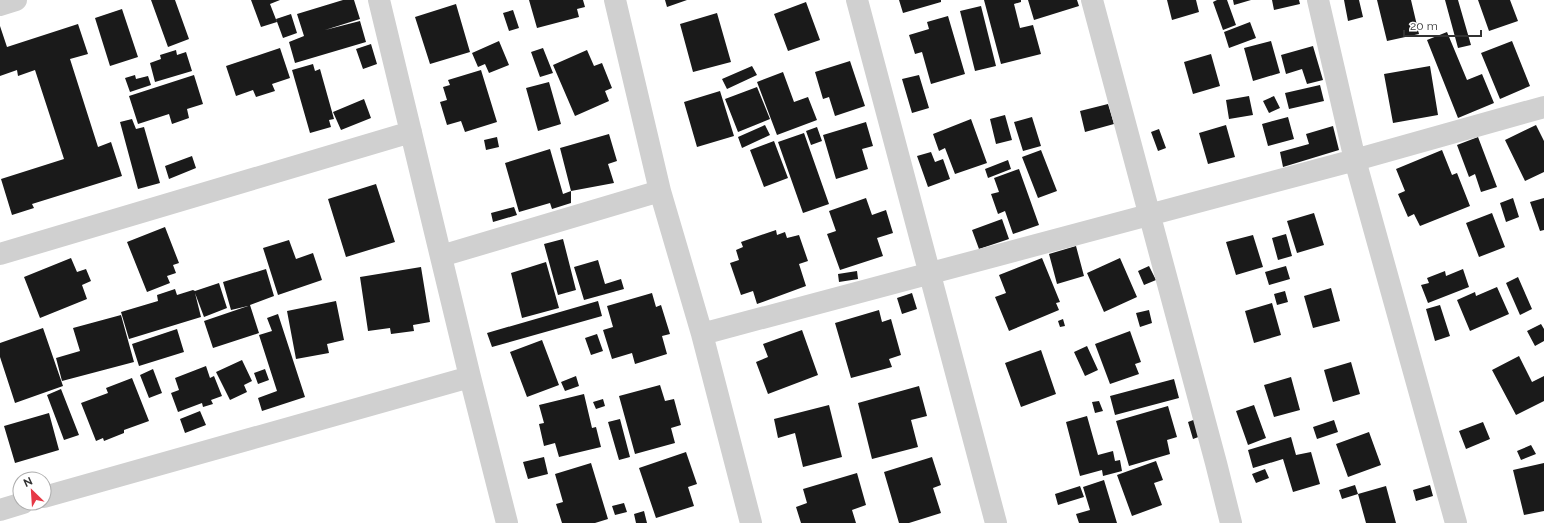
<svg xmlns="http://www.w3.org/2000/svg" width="1544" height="523" viewBox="0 0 1544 523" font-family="Raleway,sans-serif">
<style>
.building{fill:#1a1a1a}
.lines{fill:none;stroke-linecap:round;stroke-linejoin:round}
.street{stroke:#d0d0d0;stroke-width:22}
</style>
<rect width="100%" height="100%" fill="#fff"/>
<path class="building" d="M151,0H175L189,39L168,47Z
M251,0H280L270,4L277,22L261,27Z
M343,0H354L360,19L325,30L360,21L366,42L295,63L289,42L304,36L297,14Z
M529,0H583L585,7L577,9L579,17L537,28Z
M665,0H687L667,7Z
M899,0H941V2L903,13Z
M984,0H1021V2L1014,4L1020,28L1033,25L1041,54L1001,64Z
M1028,0H1077L1079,6L1034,20Z
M1167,0H1196L1199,12L1172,20Z
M1217,0H1227L1236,25L1223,30L1213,2Z
M1233,0H1251L1234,5Z
M1272,0H1299L1300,4L1274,10Z
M1344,0H1359L1363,17L1348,21Z
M1377,0H1411L1419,34L1387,41Z
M1445,0H1458L1471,45L1458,48Z
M1478,0H1510L1518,21L1489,31Z
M806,2L820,40L788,51L774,14Z
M456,4L470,52L430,64L415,17Z
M981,6L996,66L975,71L960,11Z
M122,9L138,57L110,66L95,18Z
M513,10L519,28L509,31L503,13Z
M717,13L731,62L693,72L680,24Z
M291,14L297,33L283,38L276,19Z
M948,16L965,74L931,84L922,52L915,54L909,35L929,29L927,22Z
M1250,22L1256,38L1229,48L1224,32Z
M78,24L88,54L70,59L98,147L111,142L122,176L32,204L34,208L12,215L1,179L64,159L35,70L18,76L17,70L0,76V26L7,47Z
M1447,32L1467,80L1482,74L1494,103L1458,118L1427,40Z
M499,41L509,65L489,73L485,64L478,67L472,53Z
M1271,41L1280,73L1253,81L1244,48Z
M1512,41L1530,86L1500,99L1481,53Z
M371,44L377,64L363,69L356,49Z
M1313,46L1323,80L1307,84L1302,69L1286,74L1281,55Z
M280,48L290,78L272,84L275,91L256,97L253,90L236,96L226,66Z
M543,48L553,73L540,77L531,52Z
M176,50L177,55L186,52L192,71L155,82L150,63L161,59L160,55Z
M587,50L594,66L602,63L612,88L605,91L609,101L575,116L553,65Z
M1211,54L1220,86L1193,94L1184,62Z
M850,61L865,106L835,116L829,97L823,99L815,72Z
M313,64L315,71L320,69L334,119L329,120L331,127L310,133L292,70Z
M752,66L757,75L727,89L722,79Z
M1430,66L1438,115L1393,123L1384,74Z
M481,70L497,122L465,132L461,121L447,125L440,102L447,100L443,87L450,85L448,80Z
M783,72L794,102L808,97L817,120L777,135L757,82Z
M135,75L136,79L148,76L151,85L130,92L125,78Z
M194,75L203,104L187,109L189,118L172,124L169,114L138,124L129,96Z
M919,75L929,108L912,113L902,79Z
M549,82L561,124L538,131L526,88Z
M1320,85L1324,101L1289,109L1285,93Z
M757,87L770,119L738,132L725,99Z
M720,91L734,136L697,147L684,102Z
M1249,96L1253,115L1229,119L1226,100Z
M1274,96L1280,108L1269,113L1263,101Z
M364,99L371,118L341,130L333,112Z
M1108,104L1114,124L1085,132L1080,111Z
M1005,115L1012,140L996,144L990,119Z
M1032,117L1041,146L1023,151L1014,122Z
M1288,117L1294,139L1268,146L1262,124Z
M132,119L136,129L144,127L160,183L138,189L120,122Z
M971,119L987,163L955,174L945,148L939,151L933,134Z
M866,122L873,146L862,149L868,169L836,179L823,135Z
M765,125L770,135L742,148L738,137Z
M1226,125L1235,157L1208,164L1199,133Z
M1536,125L1544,141V172L1525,181L1505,140Z
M1333,126L1339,150L1283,167L1280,152L1309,144L1306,134Z
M817,127L822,141L811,145L806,131Z
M1159,129L1166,148L1158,151L1151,132Z
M804,133L829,204L803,213L778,142Z
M609,134L617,161L608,164L614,183L571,191V203L552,209L550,203L519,212L505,163L550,149L563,194L571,191L560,148Z
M497,137L499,147L486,150L484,140Z
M1478,137L1497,187L1481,192L1475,174L1469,177L1457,145Z
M774,141L788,178L764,187L750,150Z
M1041,150L1057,191L1038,198L1022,157Z
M1442,150L1452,175L1457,173L1470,206L1420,226L1414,214L1408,217L1398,194L1405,191L1396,169Z
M931,152L935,162L943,159L950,179L928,187L917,156Z
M192,156L196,168L169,179L165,166Z
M1008,160L1011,169L988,178L985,169Z
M1019,169L1039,225L1013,234L1005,211L998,214L991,194L999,192L994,178Z
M376,184L395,242L346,257L328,199Z
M866,198L872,215L886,210L893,233L877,238L883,256L840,270L827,234L836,231L829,211Z
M1513,198L1519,217L1506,222L1500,203Z
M1544,198V230L1540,231L1530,202Z
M514,207L517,215L493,222L491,213Z
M1314,213L1324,245L1297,253L1287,221Z
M1492,213L1505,247L1479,257L1466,223Z
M1002,219L1009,239L979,249L972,230Z
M165,227L179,263L173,265L176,273L167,276L170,283L147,292L127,242Z
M776,230L777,235L785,232L787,238L799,235L808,261L799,264L806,286L757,304L753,291L741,295L730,263L739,260L736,250L743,247L741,242Z
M1286,234L1292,256L1278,260L1272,238Z
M1253,235L1263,267L1236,275L1226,242Z
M563,239L576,290L558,295L544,244Z
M289,240L296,259L313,253L322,280L278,295L263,248Z
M1076,246L1084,276L1057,284L1049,254Z
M71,258L77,272L86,269L91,281L82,285L87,299L40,318L24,277Z
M1042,258L1060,302L1056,303L1059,310L1009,331L995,297L1006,293L999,275Z
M1120,258L1137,297L1104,312L1087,273Z
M598,260L605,284L621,279L624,289L584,300L574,267Z
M546,262L559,308L522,318L511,273Z
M1149,266L1156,280L1144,285L1138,271Z
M1286,266L1290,279L1269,285L1265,272Z
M421,267L430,322L413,325L414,331L391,334L390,328L368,331L360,277Z
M266,269L274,296L250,305L259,333L213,348L204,321L248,306L231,310L223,282Z
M1463,269L1469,287L1428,303L1421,285L1429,283L1427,278L1445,271L1446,276Z
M857,271L858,279L839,282L838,274Z
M1518,277L1532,309L1520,315L1506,283Z
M219,283L227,308L204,317L195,293L201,317L129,339L121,312L158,301L157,295L175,289L177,295L193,290L195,291Z
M1497,287L1509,314L1470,331L1457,300L1475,292L1476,296Z
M1331,288L1340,321L1313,328L1304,296Z
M1285,291L1288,302L1277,305L1274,294Z
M652,293L656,307L661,305L670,334L662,336L667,354L635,364L632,353L612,359L603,330L613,327L607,306Z
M912,293L917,309L902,314L897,298Z
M336,301L344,340L327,344L329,353L296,359L287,311Z
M598,301L602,316L492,347L487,333Z
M1272,303L1281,335L1254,343L1245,311Z
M1440,305L1450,336L1435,341L1426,309Z
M879,310L882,322L891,319L901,355L889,359L892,367L851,378L835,323Z
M1149,310L1152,323L1140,327L1136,313Z
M278,314L305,397L262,411L258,398L277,391L259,335L272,331L267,318Z
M121,315L134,362L62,381L56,358L80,351L73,328Z
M1063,319L1065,326L1060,327L1058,321Z
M1541,324L1544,329V341L1535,346L1527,331Z
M43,328L63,386L15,403L0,357V343Z
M177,329L184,352L139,366L132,344Z
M802,330L818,375L768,394L756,362L768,357L763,344Z
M1130,331L1141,362L1135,364L1139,374L1110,384L1095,344Z
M597,334L603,351L591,355L585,338Z
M542,340L559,385L527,397L510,352Z
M1087,346L1098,370L1085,376L1074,352Z
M1041,350L1056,394L1021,407L1005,363Z
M1519,356L1532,382L1544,376V401L1516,415L1492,370Z
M242,360L252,381L244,385L247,392L230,400L216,372Z
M1351,362L1360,394L1333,402L1324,370Z
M206,366L210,378L214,376L222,396L211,400L213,404L203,407L202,403L178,412L171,393L179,390L175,378Z
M153,369L162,393L149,398L140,375Z
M265,369L269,380L258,384L254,373Z
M576,376L579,386L565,391L561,382Z
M1291,377L1300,410L1274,417L1264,385Z
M132,378L149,421L124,430V433L104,441L103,438L96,441L81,403L108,393L106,388Z
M1174,379L1179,398L1115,415L1110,396Z
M660,385L665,401L674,399L681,425L671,428L675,443L635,454L619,396Z
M919,386L927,416L911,420L918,447L872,459L858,403Z
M61,389L79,435L64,440L47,395Z
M584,394L592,428L596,427L601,447L559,457L555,443L544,446L539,424L544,423L539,405Z
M603,399L605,406L596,409L593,402Z
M1099,401L1103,411L1095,413L1092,402Z
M829,405L842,457L803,467L795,433L778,438L774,419Z
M1254,405L1266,438L1248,445L1236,411Z
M1168,406L1177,437L1167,440L1170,454L1129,466L1116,421Z
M200,411L206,425L185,433L180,419Z
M49,413L59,450L15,463L4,426Z
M1087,416L1098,455L1113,451L1115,461L1120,460L1122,471L1103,476L1102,470L1080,476L1066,422Z
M620,419L630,457L619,460L608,422Z
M1196,419L1201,436L1193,439L1188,422Z
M1334,420L1338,432L1317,439L1313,427Z
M1483,422L1490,439L1466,449L1459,431Z
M1369,432L1381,465L1348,477L1336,444Z
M1291,437L1296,455L1311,452L1320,484L1293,492L1283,459L1253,468L1248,450Z
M1531,445L1536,454L1521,460L1517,451Z
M686,452L697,484L688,487L694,506L656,518L639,468Z
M544,457L548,474L528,479L523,462Z
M932,457L941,485L933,488L941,513L909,523H899L884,472Z
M1156,461L1163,480L1154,483L1162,505L1132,516L1117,475Z
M591,463L608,519L595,523H562L556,504L563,502L555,474Z
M1544,463V511L1524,515L1513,470Z
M1265,469L1269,478L1256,483L1252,474Z
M857,473L866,505L852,510L856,523H801L796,507L807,503L803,489Z
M1104,480L1117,523H1079L1076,514L1090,510L1083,487Z
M1355,485L1358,494L1342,499L1339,490Z
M1430,485L1433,496L1416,501L1413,490Z
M1080,486L1084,497L1058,505L1055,494Z
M1386,486L1396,523H1366L1358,494Z
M624,503L627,512L615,515L612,506Z
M644,511L647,523H636L634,514Z"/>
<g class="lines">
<path class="street" d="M379,0L470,377L507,523
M615,0L660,191L702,334L751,523
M857,0L996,523
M1092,0L1216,463L1231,523
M1318,0L1355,160L1456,523
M0,5L16,0
M0,254L411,132
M441,256L660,191
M702,334L1355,160L1544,107
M44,497L470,377
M0,510L23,503"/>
</g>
<g transform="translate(32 491) rotate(335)"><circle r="19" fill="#ffffff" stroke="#adadad"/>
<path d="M0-3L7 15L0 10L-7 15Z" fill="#e63946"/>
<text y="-6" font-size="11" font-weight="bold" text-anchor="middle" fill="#333333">N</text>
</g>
<path d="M1404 30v6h77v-6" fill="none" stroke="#333333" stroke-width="2"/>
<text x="1410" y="30" font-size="12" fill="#333333" stroke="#ffffff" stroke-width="3" paint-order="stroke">20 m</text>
</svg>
